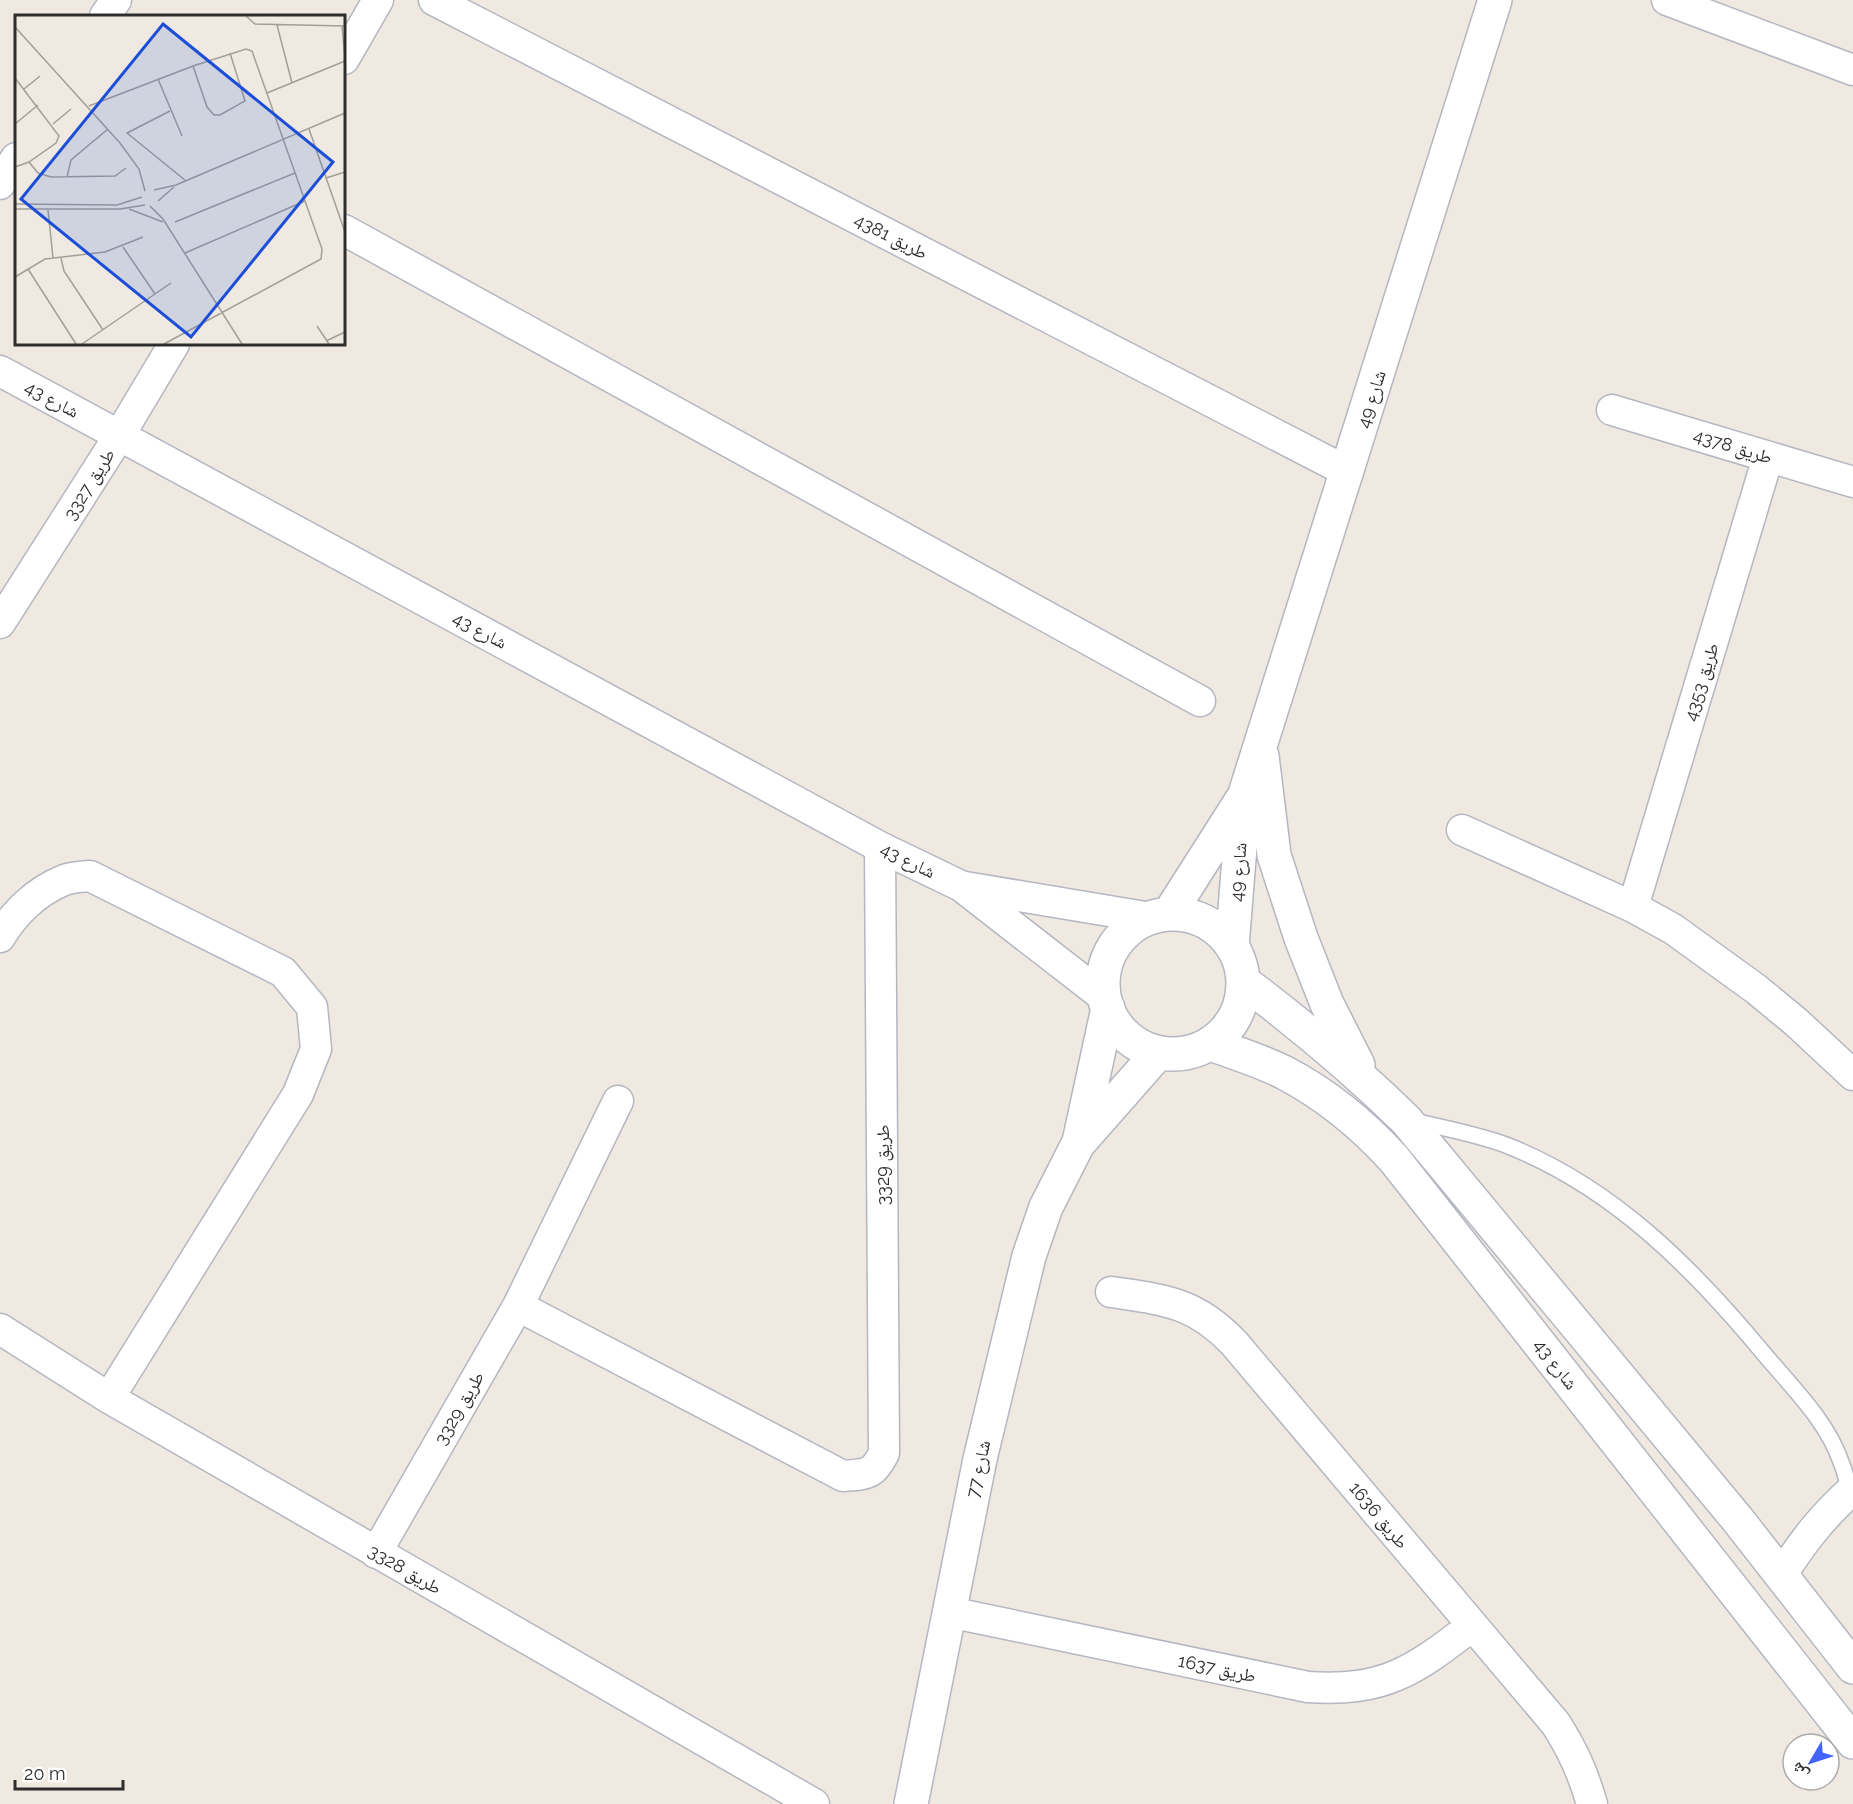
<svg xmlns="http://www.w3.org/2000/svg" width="1853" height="1804" viewBox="0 0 1853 1804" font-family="Raleway,'Noto Naskh Arabic',sans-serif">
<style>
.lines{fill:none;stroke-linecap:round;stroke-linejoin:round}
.service-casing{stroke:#b4b7c1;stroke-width:18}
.minor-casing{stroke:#b4b7c1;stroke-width:33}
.tertiary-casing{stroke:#b4b7c1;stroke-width:36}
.service{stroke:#fff;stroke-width:15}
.minor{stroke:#fff;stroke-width:30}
.tertiary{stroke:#fff;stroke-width:33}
.labels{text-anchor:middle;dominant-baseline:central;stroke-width:6;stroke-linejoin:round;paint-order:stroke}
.street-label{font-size:18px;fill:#2e2e2e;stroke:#fff}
.inset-road{fill:none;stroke:#a29e99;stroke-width:1.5}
.view{fill:#1d4ed8;fill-opacity:0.15;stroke:#1d4ed8;stroke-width:3}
.inset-edge{fill:none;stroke:#2e2e2e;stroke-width:3}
</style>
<rect width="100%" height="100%" fill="#efe9e1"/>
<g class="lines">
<g class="service-casing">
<path id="service" d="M1413,1121C1444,1128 1476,1134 1506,1145C1613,1187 1693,1268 1765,1355C1792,1387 1827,1421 1841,1462C1845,1471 1847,1482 1850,1492"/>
</g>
<g class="minor-casing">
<path id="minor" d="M434,0L1348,472
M1667,0L1853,70
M105,16L116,0
M344,59L378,0
M0,184L16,158
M344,230L1200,701
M0,371L880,847L961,886L1104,997
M1612,410L1853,482
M0,623L119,436L174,344
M1462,830L1633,907L1673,929L1756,989L1796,1022L1853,1075
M965,887L1151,918
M1633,907L1768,457
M0,937C14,913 36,892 62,881C70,877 81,877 90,876L283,972L312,1007L316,1049L298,1094L109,1398
M1111,1292C1165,1300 1195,1302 1234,1343L1556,1724C1573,1751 1583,1773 1592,1804
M518,1306L843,1476C868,1474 873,1475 884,1453L880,847
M0,1329L109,1398L814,1804
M376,1553L518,1306L618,1101
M1781,1576C1803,1541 1822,1517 1853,1489
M949,1612L1308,1687C1385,1692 1413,1671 1472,1626"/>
</g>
<g class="tertiary-casing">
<path id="tertiary" d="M1262,756L1274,855L1301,938L1327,1004L1358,1065
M1169,914L1241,801
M1103 984a70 70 0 1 1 140 0a70 70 0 1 1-140 0Z
M1232,946L1244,797L1495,0
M1244,982C1301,1025 1355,1070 1406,1120L1738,1520L1853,1667
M1211,1044C1235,1053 1262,1061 1285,1073C1327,1095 1362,1124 1394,1159L1853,1742
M1079,1142L1108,1008
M911,1804L980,1459L1029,1256L1046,1207L1078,1144L1158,1053"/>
</g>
<use href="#service" class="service"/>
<use href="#minor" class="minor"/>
<use href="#tertiary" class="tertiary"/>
</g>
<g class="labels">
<g class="street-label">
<text transform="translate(891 236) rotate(27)">طريق 4381</text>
<text transform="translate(52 399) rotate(28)">شارع 43</text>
<text transform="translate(1371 399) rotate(-73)">شارع 49</text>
<text transform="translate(1733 446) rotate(17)">طريق 4378</text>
<text transform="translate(89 484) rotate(-58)">طريق 3327</text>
<text transform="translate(480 630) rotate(28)">شارع 43</text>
<text transform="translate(1701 682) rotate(-73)">طريق 4353</text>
<text transform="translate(908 860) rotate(26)">شارع 43</text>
<text transform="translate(1238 872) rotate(-86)">شارع 49</text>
<text transform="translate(882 1165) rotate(-90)">طريق 3329</text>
<text transform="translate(1556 1364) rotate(52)">شارع 43</text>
<text transform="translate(459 1408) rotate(-60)">طريق 3329</text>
<text transform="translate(978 1469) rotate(-78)">شارع 77</text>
<text transform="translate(1379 1515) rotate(50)">طريق 1636</text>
<text transform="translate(405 1569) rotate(30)">طريق 3328</text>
<text transform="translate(1217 1668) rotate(12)">طريق 1637</text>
</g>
</g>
<g transform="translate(15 15)">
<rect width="330" height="330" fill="#efe9e1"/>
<path class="inset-road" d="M231,1L240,9L330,11M262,10L277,68M327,11L330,43M0,12L105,128L124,154L130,176M178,51L192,92L199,100H205L230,86L215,38M0,63L44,121L41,128L14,147L0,152M143,64L167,121M9,74L25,61M252,78L330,46M74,91L178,51L231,34L237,36L307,234L306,244L149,329M155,96L112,118L171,166M0,109L23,90M38,109L56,94M294,114L330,217M14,147L23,158L36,162L100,161L111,153M52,162L56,145L93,114M311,163L330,157M139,175L161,170L330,98M143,186L159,172M0,189L102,190L127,182M135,191L148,204L227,329M0,194H105L130,190M114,194L148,207M33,195L38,243M160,207L280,158M108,232L140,279M170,238L290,186M46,243L49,256L88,315M13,254L61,329M0,262L30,244L90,237L128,222M302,311L314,329M311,326L330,317M67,329L156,268"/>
<path class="view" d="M148,9L318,147L176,322L6,184Z"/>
<rect width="330" height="330" class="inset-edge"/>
</g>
<g transform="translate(1811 1762) rotate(231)"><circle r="28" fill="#ffffff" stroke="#ababab" stroke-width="1.5"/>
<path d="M0-4.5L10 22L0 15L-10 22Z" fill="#4264fb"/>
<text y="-9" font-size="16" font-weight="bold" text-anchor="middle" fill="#2e2e2e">ش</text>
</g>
<path d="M15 1780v9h108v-9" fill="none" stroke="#2e2e2e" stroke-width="3"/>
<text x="24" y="1780" font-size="18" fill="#2e2e2e" stroke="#ffffff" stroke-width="4.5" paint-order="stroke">20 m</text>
</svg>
